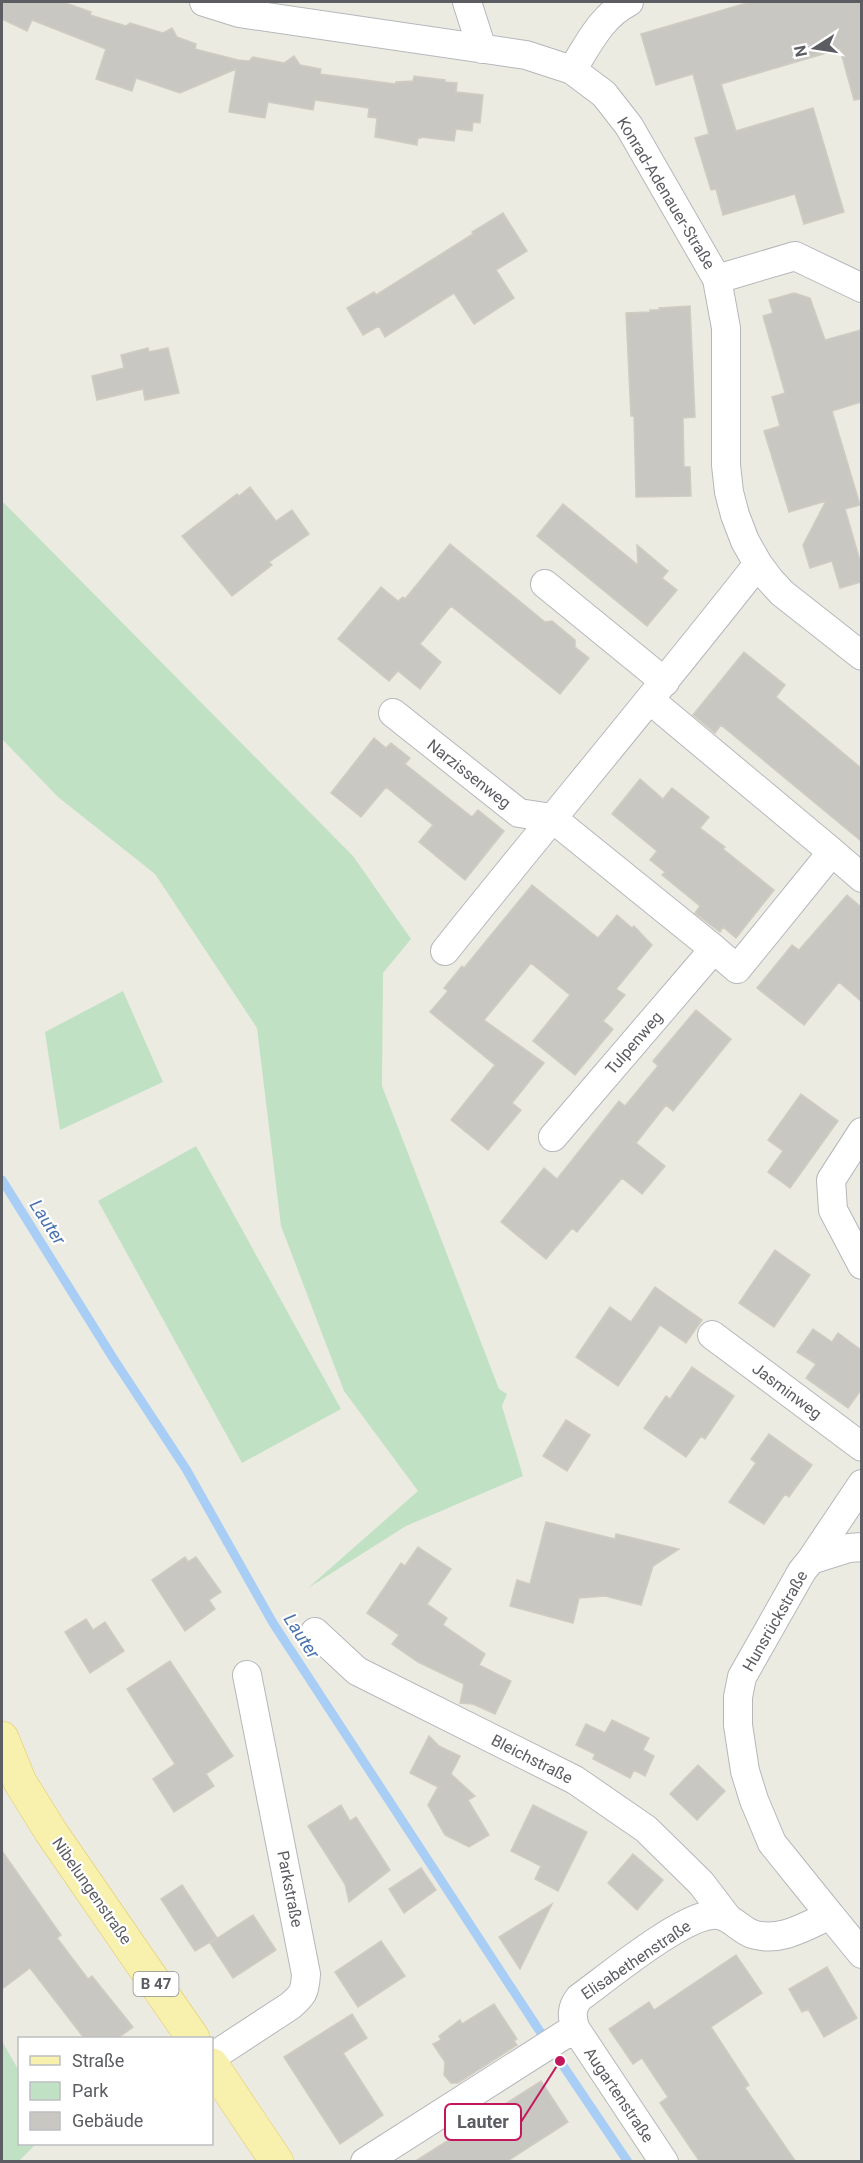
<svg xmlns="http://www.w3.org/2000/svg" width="863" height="2163" viewBox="0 0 863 2163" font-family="Roboto,sans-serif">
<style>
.green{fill:#c1e1c4}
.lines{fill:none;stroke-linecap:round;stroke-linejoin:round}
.stream{stroke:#a8cef6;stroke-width:9}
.building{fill:#c9c7c2;stroke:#d0ccc1;stroke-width:1.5}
.minor-casing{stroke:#b5b7bb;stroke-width:30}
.primary-casing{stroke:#e3ca64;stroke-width:34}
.minor{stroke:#fff;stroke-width:28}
.primary{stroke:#f7f1ad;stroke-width:33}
.labels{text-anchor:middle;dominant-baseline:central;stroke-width:4.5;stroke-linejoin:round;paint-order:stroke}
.shield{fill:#fff;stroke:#8c8e91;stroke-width:1.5}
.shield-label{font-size:15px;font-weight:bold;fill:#5b5d62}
.street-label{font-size:16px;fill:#5b5d62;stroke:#fff}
.water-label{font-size:18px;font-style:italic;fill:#4b73af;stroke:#fff}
.leader{fill:none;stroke:#c2185b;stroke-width:2}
.callout-dot{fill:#c2185b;stroke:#fff;stroke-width:2}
.callout{fill:#fff;stroke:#c2185b;stroke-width:2}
.callout-label{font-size:18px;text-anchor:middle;font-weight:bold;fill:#5b5d62}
</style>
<rect width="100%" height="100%" fill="#ecebe2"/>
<path class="green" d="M2,501L353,856L411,939L383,973L382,1086L499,1389L507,1394L502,1406L523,1476L406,1526L308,1588L418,1491L344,1391L281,1226L257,1028L155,874L58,797L2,739Z
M123,991L163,1082L60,1130L45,1032Z
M196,1146L341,1409L242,1463L98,1201Z
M2,2041L19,2071L20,2144H36L19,2161H2Z"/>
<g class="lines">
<path class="stream" d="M2,1180L113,1358L186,1469L273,1623L537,2027L628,2162"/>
</g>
<path class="building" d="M2,2H63L91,12L90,15L126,26L130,23L163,33L172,28L177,37L196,44L195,49L238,60L249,61L253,57L284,63L294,56L300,65L321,69L320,74L395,84L396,82L413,81L414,76L445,80V82L457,83L456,92L483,95L480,123L473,122L472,131L456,129L454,141L421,137V138H418L417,145L375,137L377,118L368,117L369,108L315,100L313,110L268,102L265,118L229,112L236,69L180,93L136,78L132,91L96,79L106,49L32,20L27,31L2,19Z
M750,2H861V99L854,100L840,49L721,84L736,131L813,108L844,212L804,224L795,194L723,215L716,189L711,190L695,138L709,134L693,74L656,85L641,34Z
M503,213L527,251L496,270L514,298L474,324L454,293L385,337L379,326L363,335L347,308L374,292L376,295L473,234L472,232Z
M794,293L810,298L825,340L861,330V402L832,411L860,505L845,509L861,564V582L840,588L832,561L810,568L803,545L826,501L789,512L764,431L780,426L772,397L785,393L763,316L773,313L769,300Z
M690,306L695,417L683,418L684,467H690L691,496L636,497L634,416H631L626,313L650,312V310H659V308Z
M148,348L149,352L168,348L179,393L145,400L143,389L97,400L92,376L124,368L121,355Z
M250,487L276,521L292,510L309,534L269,562L272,565L232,596L182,536L237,494L239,496Z
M563,504L638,565L637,545L668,571L662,578L677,590L647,626L537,536Z
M450,544L545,622L552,621L575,640V647L589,658L560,694L451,606L420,644L441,662L420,689L398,671L389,681L338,639L381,587L398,601L403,597L405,599Z
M744,652L785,685L776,697L861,768V841L721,725L715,733L693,715Z
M374,738L386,748L391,743L410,758L405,764L472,817L478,810L504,831L465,880L419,842L433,825L386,787L361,817L331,793Z
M640,779L663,799L672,788L709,817L700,828L725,847L723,849L774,890L736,938L723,927L720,932L695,913L700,906L662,875L665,872L650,860L657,851L612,814Z
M532,885L598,938L617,915L632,928L634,926L652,945L616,989L625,995L603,1021L613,1029L575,1075L533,1041L570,995L531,963L484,1020L544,1063L512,1103L521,1110L488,1150L451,1120L495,1065L430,1012L448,991L444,988L462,966L464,968Z
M847,895L861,907V1001L839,982L804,1025L757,988L792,945L799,950Z
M696,1010L731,1039L673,1111L666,1105L636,1143L665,1166L642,1194L622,1178L577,1232L572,1228L546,1259L501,1222L544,1168L557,1179L619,1101L625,1106L658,1066L653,1061Z
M801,1094L838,1121L790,1188L768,1172L783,1151L768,1140Z
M775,1250L810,1275L774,1327L739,1303Z
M655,1287L702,1320L686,1343L660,1325L618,1386L576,1357L610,1307L631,1322Z
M813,1329L832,1342L838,1333L861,1350V1390L848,1408L806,1378L816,1364L797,1352Z
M692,1367L734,1396L705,1439L701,1436L686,1457L644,1428L666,1396L670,1399Z
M566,1420L590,1435L567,1471L543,1456Z
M769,1434L812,1465L789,1497L785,1494L764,1524L729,1502L756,1463L751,1459Z
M546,1522L615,1539L616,1534L679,1549L653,1566L641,1605L605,1596L579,1598L573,1623L510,1606L517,1580L530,1584Z
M418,1547L451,1569L427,1604L447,1618L443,1625L485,1654L479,1665L511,1681L495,1714L473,1704L460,1703L464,1684L418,1662L392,1644L399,1635L367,1613L401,1563L405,1566Z
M185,1557L188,1562L196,1557L221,1592L209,1600L215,1609L185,1631L152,1580Z
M86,1619L93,1630L105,1622L124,1651L90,1673L65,1632Z
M170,1661L233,1756L206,1774L214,1786L174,1812L153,1779L175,1764L127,1689Z
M612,1720L649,1738L643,1750L654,1756L645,1776L634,1770L630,1778L593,1759L595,1754L576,1745L586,1724L605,1733Z
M429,1736L439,1746L460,1756L451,1774L475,1796L468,1800L489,1835L469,1847L445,1835L428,1805L438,1787L410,1773Z
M698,1765L725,1791L697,1820L670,1794Z
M341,1805L350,1821L356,1817L390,1870L349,1902L345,1884L308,1826Z
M533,1805L587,1832L558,1891L535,1879L541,1866L511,1851Z
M2,1851L61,1935L57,1938L88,1979L92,1976L133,2027L118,2038H84L30,1968L2,1989Z
M633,1854L663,1880L637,1910L608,1883Z
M421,1868L436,1890L404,1913L389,1889Z
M182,1885L217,1938L195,1951L161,1899Z
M552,1904L520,1969L499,1937Z
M253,1915L276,1950L233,1978L210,1943Z
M381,1941L405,1976L358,2007L335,1972Z
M736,1955L762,1993L711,2027L749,2085L745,2088L796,2162H700L660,2103L668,2097L642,2058L633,2064L609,2029L649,2002L654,2010Z
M827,1967L857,2018L824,2037L808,2009L802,2012L789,1989Z
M494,2004L517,2039L514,2041L517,2045L458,2083H451L444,2075L445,2062L433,2044L441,2040L439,2036L460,2020L462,2024Z
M352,2014L367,2038L343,2053L383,2115L340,2144L284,2057Z
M541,2081L568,2122L506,2162H414Z"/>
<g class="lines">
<g class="minor-casing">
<path id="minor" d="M204,2L239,13L526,55L572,70L604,94L629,126L717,279L726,328V465L729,492L735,515L745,541L758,564L770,580L782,593L862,656
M467,2L482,49
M572,70C588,45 601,16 629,2
M717,279L795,256L862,288
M545,584L665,682
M650,700L832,852
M393,713L519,813L552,818
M552,818L714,949
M445,951C549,821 656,694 758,564
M862,1132L831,1180L833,1210L862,1265
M553,1137L714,949L737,969L832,852L862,878
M712,1335L862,1447
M811,1560L862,1484
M315,1632L357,1671L575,1780L646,1829L701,1883L727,1917
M830,1915L862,1954
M212,2057L290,2006C303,1995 305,1992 306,1974L247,1675
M365,2162L575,2028
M664,2162L575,2028C572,2016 571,2008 579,1998C608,1977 678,1919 711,1915C729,1913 737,1928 752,1934C780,1943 806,1926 830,1915L772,1843L754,1800L745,1771L738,1725V1697L742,1677L802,1571L811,1560L849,1548L862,1547"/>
</g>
<g class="primary-casing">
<path id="primary" d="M2,1738L20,1782L51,1832L193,2038
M212,2065L277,2162"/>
</g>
<use href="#minor" class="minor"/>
<use href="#primary" class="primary"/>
</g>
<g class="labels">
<rect class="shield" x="133.5" y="1972" width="45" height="24" rx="4.5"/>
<g class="shield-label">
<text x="156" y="1984">B 47</text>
</g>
<g class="street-label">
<text transform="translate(666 193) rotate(59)">Konrad-Adenauer-Straße</text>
<text transform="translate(469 774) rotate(38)">Narzissenweg</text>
<text transform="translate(634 1043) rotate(-49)">Tulpenweg</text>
<text transform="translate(787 1391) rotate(37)">Jasminweg</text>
<text transform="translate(775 1621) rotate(-60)">Hunsrückstraße</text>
<text transform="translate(532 1759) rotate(27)">Bleichstraße</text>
<text transform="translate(290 1889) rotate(79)">Parkstraße</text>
<text transform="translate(92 1891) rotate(55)">Nibelungenstraße</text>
<text transform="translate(636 1960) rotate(-34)">Elisabethenstraße</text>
<text transform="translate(619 2095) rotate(56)">Augartenstraße</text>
</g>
<g class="water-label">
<text transform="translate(48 1222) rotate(57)">Lauter</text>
<text transform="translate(302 1636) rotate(57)">Lauter</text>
</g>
</g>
<path class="leader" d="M560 2061L521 2122"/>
<circle class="callout-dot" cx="560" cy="2061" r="6"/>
<rect class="callout" x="445" y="2104" width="76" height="36" rx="6"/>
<g class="callout-label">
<text x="483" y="2128">Lauter</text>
</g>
<rect width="863" height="2163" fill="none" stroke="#5b5d62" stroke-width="6"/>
<rect x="18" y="2037" width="195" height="108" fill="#ffffff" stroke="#bdbec0" stroke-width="1.5"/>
<rect x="30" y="2056" width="30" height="9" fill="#f7f1ad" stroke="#bdbec0" stroke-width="1.5"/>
<text x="72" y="2067" font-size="18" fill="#5b5d62">Straße</text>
<rect x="30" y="2082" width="30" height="18" fill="#c1e1c4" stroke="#bdbec0" stroke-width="1.5"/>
<text x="72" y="2097" font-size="18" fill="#5b5d62">Park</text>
<rect x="30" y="2112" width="30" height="18" fill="#c9c7c2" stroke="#bdbec0" stroke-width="1.5"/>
<text x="72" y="2127" font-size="18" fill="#5b5d62">Gebäude</text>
<g transform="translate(815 48) rotate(258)" stroke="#ffffff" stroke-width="4.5" paint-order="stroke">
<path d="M0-4.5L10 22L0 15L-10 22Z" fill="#5b5d62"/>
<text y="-9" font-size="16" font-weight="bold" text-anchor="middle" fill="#5b5d62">N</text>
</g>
</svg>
